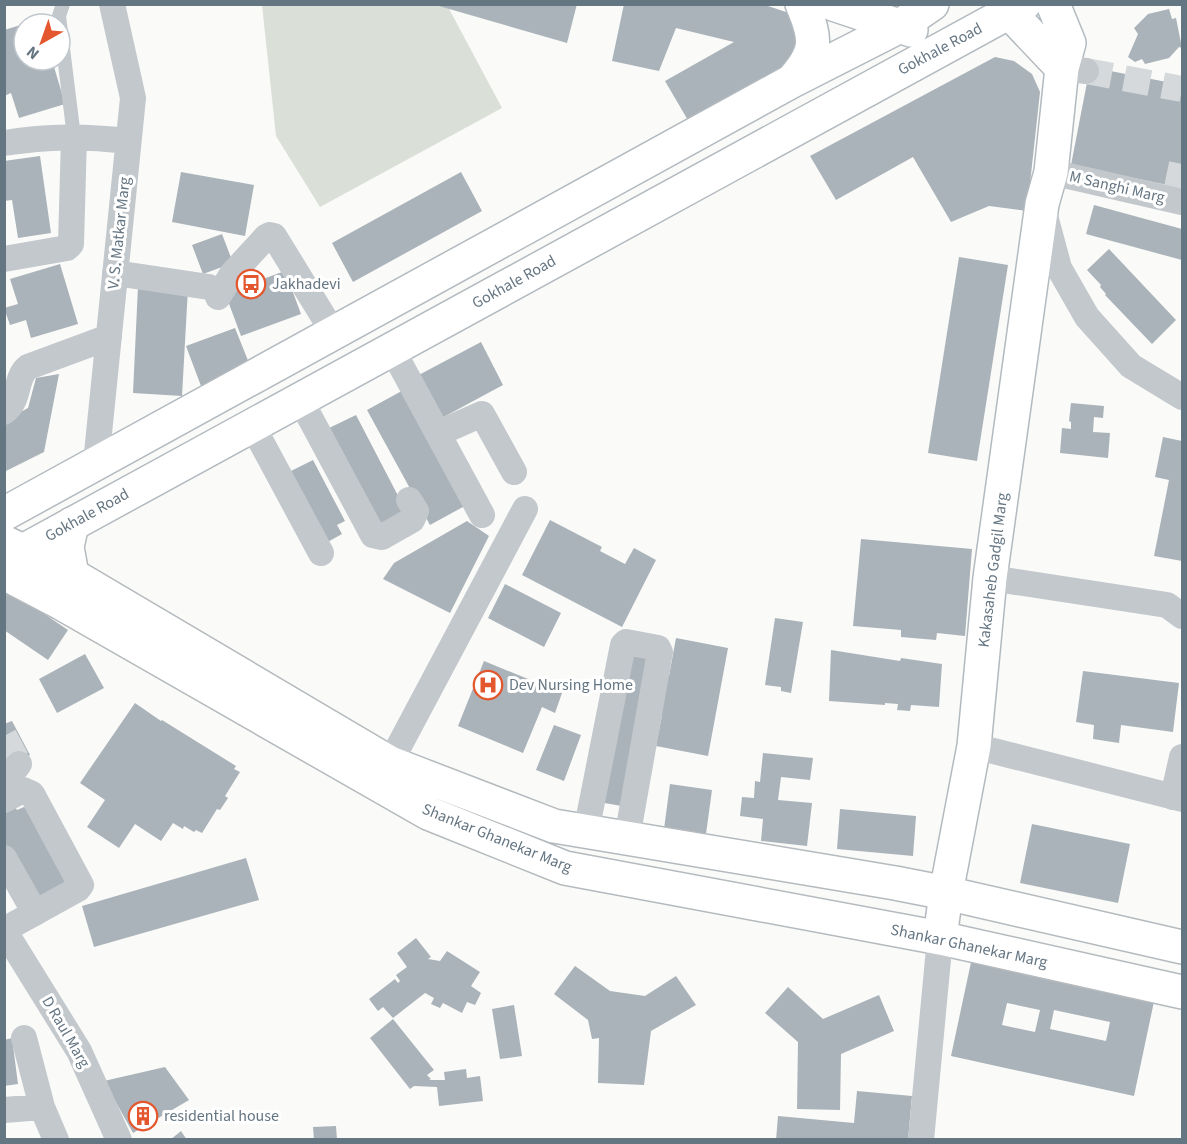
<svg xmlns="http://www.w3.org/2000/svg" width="1187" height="1144" viewBox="0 0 1187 1144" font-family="'Source Sans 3',sans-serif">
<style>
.green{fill:#dadfd7}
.building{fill:#aab3b9;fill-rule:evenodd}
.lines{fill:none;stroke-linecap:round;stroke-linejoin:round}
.minor-tunnel{stroke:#d5d9db;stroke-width:26;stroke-dasharray:26 13;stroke-linecap:butt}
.secondary-casing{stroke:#b3babf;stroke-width:36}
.primary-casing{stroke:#b5babe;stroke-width:36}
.service{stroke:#c3c8cc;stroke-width:14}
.minor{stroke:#c3c8cc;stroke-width:26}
.secondary{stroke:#fff;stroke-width:33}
.primary{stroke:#fff;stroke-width:33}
.labels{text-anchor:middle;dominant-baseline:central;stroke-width:6;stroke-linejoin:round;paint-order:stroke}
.street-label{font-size:16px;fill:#657683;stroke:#fff}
.poi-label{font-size:16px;fill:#657683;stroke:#fff;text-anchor:start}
</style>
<rect width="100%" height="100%" fill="#fafaf8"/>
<path class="green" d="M262,5H447L502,108L320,207L276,136Z"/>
<path class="building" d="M432,4H577L567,43Z
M624,4H762L801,17L808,51L689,122L665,81L734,42L676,28L659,71L612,61Z
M1169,9L1172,19L1176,18L1182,48L1179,47L1169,58L1145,64L1142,59L1135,62L1128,57L1138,34L1134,28L1148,14Z
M39,19L41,24H26V23Z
M24,24V60H52L65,104L19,118L11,93L4,96V30Z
M995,57L1014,61L1032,74L1040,92L1027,211L989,206L951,222L913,157L836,200L810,156Z
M1090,67L1182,85V188L1071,165Z
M40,156L51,233L18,238L12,200L4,201V161Z
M181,172L254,185L245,236L172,222Z
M461,172L482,211L353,282L332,243Z
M1094,205L1182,229V260L1086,234Z
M222,234L233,263L203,274L192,245Z
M1109,249L1176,320L1152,344L1105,295L1106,294L1100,287L1101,285L1087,270Z
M959,257L1008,265L977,461L928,453Z
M60,264L78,324L31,338L26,320L10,325L4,308L18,304L10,279Z
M285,271L301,314L241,336L225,293Z
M138,286L188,288L182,396L133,393Z
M235,328L251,368L201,386L186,346Z
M481,342L503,385L438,420L415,377Z
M59,374L44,452L4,472V421L28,408L36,378Z
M409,387L472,502L430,525L367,410Z
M1071,403L1104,406L1103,418L1094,417L1093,432L1110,433L1108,458L1060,453L1062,428L1071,429V422L1069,421Z
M356,415L407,513L378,528L327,429Z
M1163,437L1182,441V561L1154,556L1169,480L1155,477Z
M313,460L345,521L337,525L342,534L324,544L287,473Z
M550,520L602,547L600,551L625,564L634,548L656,560L622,627L522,575Z
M467,521L489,536L450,613L383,579L394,563Z
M861,539L972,549L965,636L937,633L936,640L901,637V630L853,626Z
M505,584L561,613L544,647L488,618Z
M6,588L68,630L48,660L4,630Z
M775,618L803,622L791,693L781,691V687L765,685Z
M676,638L728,648L708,756L656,746L662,715L658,714L666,675L669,676Z
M627,647L656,652L627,807L599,802Z
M831,650L900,661L901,658L942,664L939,707L911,705L910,711L897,710L898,704L885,703V705L829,701Z
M85,654L104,688L57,713L39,679Z
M484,661L562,693L555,713L542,707L523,753L458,726Z
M1083,671L1179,683L1173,732L1121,725L1119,743L1093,739L1094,725L1076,722Z
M135,703L161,721L162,720L236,766L234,769L240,772L225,796L228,798L220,810L217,809L202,833L196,830L194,832L184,826L183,829L173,823L161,841L135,824L119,848L87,827L105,800L80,783Z
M12,721L30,755L4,768V724Z
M554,725L581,735L564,781L536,770Z
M763,753L813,758L810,780L781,777L778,800L812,803L807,846L761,841L763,819L740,816L742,797L754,798L755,781L760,782Z
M670,784L712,790L706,834L664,829Z
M13,803L17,810L33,803L75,885L40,903L4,844V808Z
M840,809L916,816L913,856L837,849Z
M1032,824L1130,844L1118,903L1020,883Z
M246,858L259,900L94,947L82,906Z
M416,938L431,957L428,959L440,961L447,951L480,972L471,986L481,993L475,1005L467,1002L462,1013L443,1003L440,1008L431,1004L434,998L425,993L393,1018L383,1007L378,1011L369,999L395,979L398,983L400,981L396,975L407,967L397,953Z
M973,953L1156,992L1134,1096L951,1056ZM1007,1003L1040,1010L1035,1032L1002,1025ZM1054,1010L1110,1022L1106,1041L1050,1029Z
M575,966L610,991L645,996L676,976L696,1005L651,1031L644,1085L598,1083L599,1038L592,1039L588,1020L554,994Z
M788,987L823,1019L879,995L894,1031L841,1054L840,1110L797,1109L798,1042L765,1013Z
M514,1005L522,1056L500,1059L492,1009Z
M393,1019L434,1070L427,1075L431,1079L429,1080H445L444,1072L466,1069L467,1078L480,1076L483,1101L439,1106L437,1087L414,1086L410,1089L370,1038Z
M12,1038L18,1084L4,1086V1040Z
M165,1067L189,1100L133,1133L104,1081Z
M857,1091L912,1096L908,1140H776L778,1116L854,1123Z
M336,1126L337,1140H314L313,1127Z
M181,1131L187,1140H170Z"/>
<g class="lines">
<path class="minor-tunnel" d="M1086,71L1182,89
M1177,188L1182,164
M4,736L19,764"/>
<g class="secondary-casing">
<path id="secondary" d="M833,4L911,30
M1009,12L1062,68
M792,81C818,52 817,39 802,4
M4,514L792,81L900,26L932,4
M23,551L1024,4
M940,938L946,893L974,746L990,578L1042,204L1051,172L1062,68L1069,43L1053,4"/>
</g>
<g class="primary-casing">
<path id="primary" d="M4,542L72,575L390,763L554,826L895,883L946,893L1182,947
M4,573L61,603L428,813L565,868L940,938L1182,992
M72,575L67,547L72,524"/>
</g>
<path class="service" d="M63,4L59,16L74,137"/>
<path class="minor" d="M1062,68L1086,71
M4,143C50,136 83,136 128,141
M1051,172L1182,202
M1044,212L1059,268L1087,317L1131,366L1182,397
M4,259L67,248L71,244L74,137
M115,273L209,287
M218,297L232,274L266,237L270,235L274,236L333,332
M392,349L482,515
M300,399L373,535L382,537L412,520L416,511L409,500
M4,412C21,400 14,378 28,367L109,337
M252,425L321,553
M439,433L482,414L514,472
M96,463L133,98L112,4
M990,578L1167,605L1182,616
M974,746L1182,799
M390,763L525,509
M4,774L16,768L19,764
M1173,797L1182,757
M4,800L23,790L32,794L81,885L78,889L4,930L79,1051L119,1140
M586,832L623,645L626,642L658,648L660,652L627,838
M4,858L35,913
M24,1038L42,1107
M4,1110L42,1107L56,1140
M921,1140L940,938"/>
<use href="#secondary" class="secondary"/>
<use href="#primary" class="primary"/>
</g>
<defs>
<g id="bus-ring" transform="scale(1.5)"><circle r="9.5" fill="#fff" stroke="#e4572e" stroke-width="1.5"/><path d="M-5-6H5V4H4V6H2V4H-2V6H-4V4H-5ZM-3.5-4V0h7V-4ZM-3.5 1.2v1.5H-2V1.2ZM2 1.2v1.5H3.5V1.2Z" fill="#e4572e"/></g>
<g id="hospital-ring" transform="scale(1.5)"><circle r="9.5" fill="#fff" stroke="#e4572e" stroke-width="1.5"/><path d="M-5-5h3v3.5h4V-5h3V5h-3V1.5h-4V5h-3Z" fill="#e4572e"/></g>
<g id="building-ring" transform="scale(1.5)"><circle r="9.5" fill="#fff" stroke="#e4572e" stroke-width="1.5"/><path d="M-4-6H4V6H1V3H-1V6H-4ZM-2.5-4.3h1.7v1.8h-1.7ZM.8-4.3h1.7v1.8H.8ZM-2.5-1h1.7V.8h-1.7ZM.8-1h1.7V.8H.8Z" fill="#e4572e"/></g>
</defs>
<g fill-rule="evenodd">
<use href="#bus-ring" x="251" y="284"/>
<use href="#hospital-ring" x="488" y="685"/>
<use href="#building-ring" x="143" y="1116"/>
</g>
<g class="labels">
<g class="street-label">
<text transform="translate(940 49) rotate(-28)">Gokhale Road</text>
<text transform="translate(1117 187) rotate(13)">M Sanghi Marg</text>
<text transform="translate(119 233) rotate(-84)">V. S. Matkar Marg</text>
<text transform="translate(514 282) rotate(-29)">Gokhale Road</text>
<text transform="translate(87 515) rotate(-29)">Gokhale Road</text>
<text transform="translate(993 570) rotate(-83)">Kakasaheb Gadgil Marg</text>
<text transform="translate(497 838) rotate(22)">Shankar Ghanekar Marg</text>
<text transform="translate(969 946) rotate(12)">Shankar Ghanekar Marg</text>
<text transform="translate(66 1032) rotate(60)">D Raul Marg</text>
</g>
<g class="poi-label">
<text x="272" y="284">Jakhadevi</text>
<text x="509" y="685">Dev Nursing Home</text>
<text x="164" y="1116">residential house</text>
</g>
</g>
<rect width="1187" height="1144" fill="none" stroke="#657683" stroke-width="12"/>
<g transform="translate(42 42) rotate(220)"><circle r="28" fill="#ffffff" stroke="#c1c8cd" stroke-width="1.5"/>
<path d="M0-4.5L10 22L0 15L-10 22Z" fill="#e4572e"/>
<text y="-9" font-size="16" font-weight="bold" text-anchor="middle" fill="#657683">N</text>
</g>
</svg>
